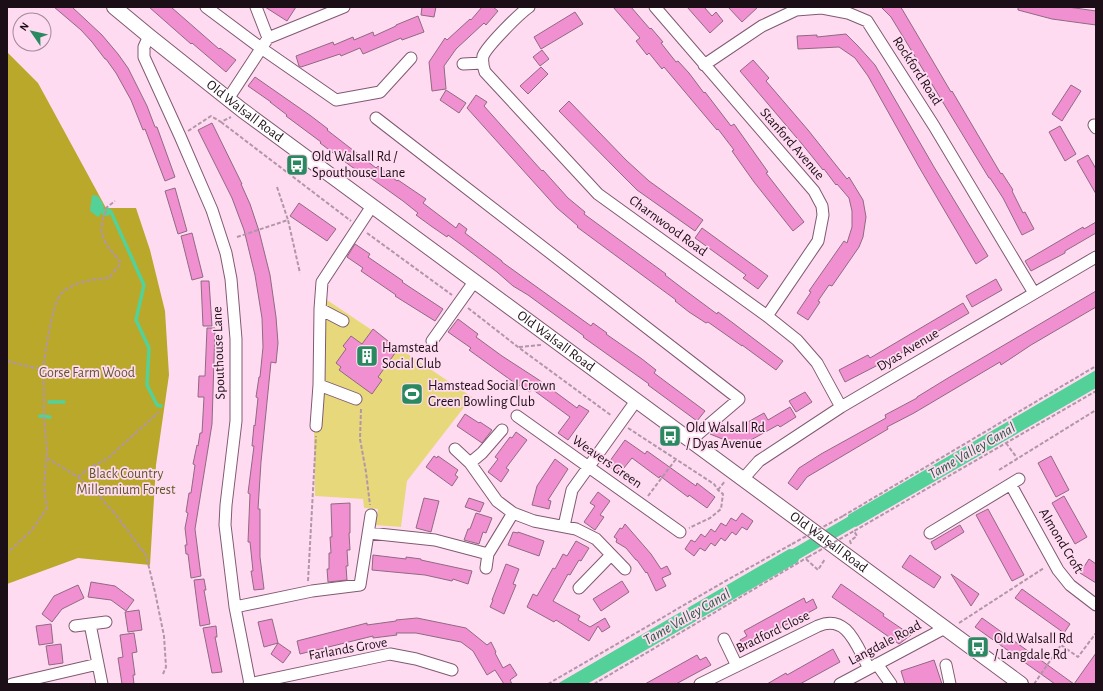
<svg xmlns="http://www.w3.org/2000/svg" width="1103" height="691" viewBox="0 0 1103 691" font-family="'Alegreya Sans',sans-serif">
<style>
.green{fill:#e7d97b}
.forest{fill:#b9a82a}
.water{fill:#54d199}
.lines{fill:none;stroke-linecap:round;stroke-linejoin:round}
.stream{stroke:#54d199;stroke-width:3.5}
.canal{stroke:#54d199;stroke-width:12}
.building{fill:#f090d0;stroke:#916982}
.minor-casing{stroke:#805a72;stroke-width:13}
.major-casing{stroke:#805a72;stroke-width:16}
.path{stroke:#b296a8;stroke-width:2;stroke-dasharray:4 2;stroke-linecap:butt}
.minor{stroke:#fff;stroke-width:11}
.major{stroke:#fff;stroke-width:14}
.path-bridge{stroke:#b296a8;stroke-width:2;stroke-dasharray:4 2;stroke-linecap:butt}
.labels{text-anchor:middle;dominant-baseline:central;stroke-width:3.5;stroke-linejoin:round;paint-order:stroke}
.street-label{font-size:14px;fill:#1c0e17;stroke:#ffdbf1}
.poi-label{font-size:14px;fill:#1c0e17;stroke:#ffdbf1;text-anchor:start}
.park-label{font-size:14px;fill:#5f5829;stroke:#ffdbf1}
.water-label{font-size:15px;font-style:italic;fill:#2a5b44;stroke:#ffdbf1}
</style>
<rect width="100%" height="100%" fill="#ffdbf1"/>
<path class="green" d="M318,294L472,397L407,481L401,527L375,525L378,509L364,508L363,499L315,496L314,437Z"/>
<path class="forest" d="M7,52L38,83L106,208H136L150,250L165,311L169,375L156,465L150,565L78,558L7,584Z"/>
<path class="water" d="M92,195L98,196C104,205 107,208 98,217L90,211Z
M1096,370V388L856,527L849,523L848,515Z
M789,549L802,550L798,562L587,684H557Z"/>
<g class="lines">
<path class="stream" d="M107,209L111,212L144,285L136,320L149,348L147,385L157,405L161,406
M104,211V214H107L111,212
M49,402H64
M40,416L50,417"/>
<path class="canal" d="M789,558L863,515"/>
</g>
<path class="building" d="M54,7H72L102,35L118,54L128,68L147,106L155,127H157L175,177L165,181L145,129L143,130L131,100L116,73L106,59H105L92,42L81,30Z
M149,7H171L219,49L220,48L236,60L226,72L192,43L191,44Z
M265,7H296L287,21Z
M422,7H436L434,17L421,15Z
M482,7H493L498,11L486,25L484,23L456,49L444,66L446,89L432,91L429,62L445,38L447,40L470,19L471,20Z
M613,7H631L650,29L651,28L663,42L661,43L676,62L678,61L689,73L704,93L705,92L731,126L734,124L768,172L766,173L804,222L793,231L754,182L732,151L734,150L718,129L717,130L664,67L662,69L649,53L647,55L636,41L640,38Z
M687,7H704L712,16L716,12L723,21L710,33Z
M728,7H758L742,22Z
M881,7H900L902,9L951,92L952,91L1001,174L1002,173L1013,190L1012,191L1023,213L1025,212L1034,229L1022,235L1003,198L990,178H989L891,17Z
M1018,7H1068L1096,11V25L1052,19L1018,10Z
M575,12L583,24L541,49L534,37Z
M418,16L424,32L402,40L401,38L363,54L360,48L341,56L340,54L301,67L299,66L296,56L333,42L334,45L353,37L354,40L373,32L374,36L396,26V25Z
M846,34L858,46L875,65L934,167L988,256L976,264L919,167L868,76L855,58L839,47L798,49L797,36L817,35V37Z
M542,50L549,59L540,66L533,57Z
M753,60L769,78L766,81L808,130L847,179L849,177L863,200L866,217L863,237L859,247L832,286L829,285L818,301L820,302L808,320L797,313L811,292L809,291L844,241L847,243L852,227V211L849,198L837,184L836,185L824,169L823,170L802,144L740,71Z
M541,67L548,74L528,94L520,86Z
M255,77L311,116L328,129L327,130L376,168L378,166L397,181L398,180L426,199L423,203L456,228L459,223L467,229L465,233L502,261V262L591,326L593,323L607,333L606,334L642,359L656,370L654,373L705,411L697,421L648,385L649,384L583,337L584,336L528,295L513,286L497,272L463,246L448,235L447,237L431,226L416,215L418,213L403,201L368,176L352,167L320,143L321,142L286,116L287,115L270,102H271L248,86Z
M1071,85L1081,91L1062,121L1052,114Z
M446,90L466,103L459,113L440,100Z
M476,95L487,102L484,106L542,171L543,170L568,198L585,212L584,214L666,274L665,275L682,288L717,314L718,312L733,323L783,361L776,370L742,345V346L708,322L706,323L689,312L675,301L676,300L577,227L578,226L557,208L467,108Z
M569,101L626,160L649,181L703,220L695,231L637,190L615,168L559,111Z
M212,123L242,184H241L250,204L259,231L270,275L276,317L278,343L276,363L271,362L261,462L258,509H260V557L264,589L254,590L251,571H253L250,542H248L250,494L248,493L254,446H252L254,425L255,426L258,398L256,397L259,377H260L263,347L262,318L255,275L244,230L232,198L198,130Z
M1060,126L1076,154L1065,161L1049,132Z
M1088,155L1096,169V194L1077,161Z
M175,188L187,231L178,234L165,191Z
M299,203L336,229L327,241L290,216Z
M1096,222V233L1065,251V253L1031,271L1025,261L1083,227L1084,229Z
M702,228L768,276L758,289L743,278L746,275L695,238Z
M192,233L203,277L192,280L181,236Z
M355,244L370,254L368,257L403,281L402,282L443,309L435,321L395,296L396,295L361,271L363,268L347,257Z
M996,279L1002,290L972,307L966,296Z
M201,281H209L212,326H203Z
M1096,291V307L1031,345L1001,365L1000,362L914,413L887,427L888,429L807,477L797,490L788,483L799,468L821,454L886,418L885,415L917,398V397L948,378Z
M963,303L969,313L879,366L878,365L845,382L839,370L868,355L870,358Z
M458,319L478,334L476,337L502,356L539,380L577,408L579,405L589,411L568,440L558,433L570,417L532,389L530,392L512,381L469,350L471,348L448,332Z
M207,328H215L212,424L195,529L201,576L191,578L188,554H186L185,545H187L185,528L188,513L186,512L189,493H191L195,465L193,464L197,445L198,446L200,433H202L204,397H198L199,376H205Z
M373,329L398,349L378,377L382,380L372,394L339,370L341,367L336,363L346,349L343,346L351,336L362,344Z
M805,392L812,402L796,412L789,401Z
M790,407L796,417L780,427L778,425L740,446L710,434L721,423L728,427L730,426L737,428L764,413L768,420Z
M465,414L479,423L480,422L492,430L482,443L457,426Z
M516,432L527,440L506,468L509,470L501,482L488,472L498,459L495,457L510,437L512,438Z
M625,440L645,454L647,451L696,486L697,483L715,497L707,508L689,495L688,497L660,476L659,478L632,458L619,474L607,465Z
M434,456L437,458L438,456L458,470L455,475L458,477L452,486L426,467Z
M1051,456L1069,490L1056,497L1038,463Z
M555,459L568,469L548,500L551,501L549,509L532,505L537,486Z
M598,492L610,501L600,515L604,517L595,530L584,522L595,506L590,503Z
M1064,496L1087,537L1075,544L1052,503Z
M424,498L439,501L431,532L416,528Z
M469,498L484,503L480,512L465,507Z
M350,503V533H349L350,550H347L348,566H346L347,580L328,582L327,569H329V553H331L330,537H332L331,504Z
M988,509L1024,575L1012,581L976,515Z
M476,513L492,518L486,533L483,532L479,544L464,540L468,529H470Z
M742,513L753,521L747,530L742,527L736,535L732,532L725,541L721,538L715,546L711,543L705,551L700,548L694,556L685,549L691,540L695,542L701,534L705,537L711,529L715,532L721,523L726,526L731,518L736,521Z
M625,524L651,554L661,569L667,566L671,574L662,578L666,586L656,591L647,572L646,573L637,560H636L626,548L616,542L617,539L614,537L620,528L622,529Z
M960,525L964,532L935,550L931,542Z
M513,532L518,533V532L544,541L539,556L508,545Z
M576,541L589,548L581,561L579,560L570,575L568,574L553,601L580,616L578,620L590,627L605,618L610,627L602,632L598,626L589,641L556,620L554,622L527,607L533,594L537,596L553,568L555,569L563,554L567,556Z
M373,555L406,559V557L421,559V560L472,571L468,584L453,579L452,581L425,575L372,570Z
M910,555L941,577L934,588L902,567Z
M1089,559L1096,564V583L1080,573Z
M506,564L519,569L513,584L516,585L504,614L490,607L493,600H492Z
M951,574L979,594L971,606Z
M204,579L206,590H204L210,624L200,626L194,580Z
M622,581L629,592L601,611L593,599Z
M91,582L115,586L134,600L126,611L111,600L88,597Z
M841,584L884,614L883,616L911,635L899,644L832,597Z
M78,585L84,598L62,609L52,622L42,614L54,596Z
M1022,589L1070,624L1064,633L1015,598Z
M804,598L806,603L813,599L817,608L744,648L740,640L747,636L744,631Z
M139,610L142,630L128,632L125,612Z
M417,618L466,628L487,645L491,642L496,652L495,653L503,668L510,664L517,675L510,680L512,684H504L495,670L487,675L473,651L461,642L416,633H396L397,635L373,638V636L300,654L297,641L367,623V625L396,621V620Z
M982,618L1074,684L1096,653V684H1055L975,627Z
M272,619L278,643L264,647L258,622Z
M51,624L53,643L39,645L36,626Z
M216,626L217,637H215L222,672L212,673L203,628Z
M134,633L137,652L132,653L135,675H133L134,684H122L118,658L123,657L120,635Z
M278,643L291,652L283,663L271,654Z
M61,644L63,663L49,665L46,646Z
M833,649L840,662L800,684H767L786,673L787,675Z
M697,655L700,660L706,657L711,665L676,684H645Z
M934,660L942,684H905L901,671Z"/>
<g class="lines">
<g class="minor-casing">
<path id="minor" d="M206,7L261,48L336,100L380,92L411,58
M256,7L268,38
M529,7C519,14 487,46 483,56C482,62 483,67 485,72L598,194L767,316L797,340L817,363L841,407
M655,7L814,191L822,206L823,215L818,241L767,316
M149,36L144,47V57L180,136L212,210L226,253L231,279L236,339V421L226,505L225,525L235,607L250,684
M463,64L483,63
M704,65L762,26L796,10L822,8L848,13L867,21L934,126L1034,293
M228,99L268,38L344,7
M376,118L739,399L691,440
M1094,125L1096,128
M320,309L343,321
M432,341L474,282
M319,385L356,399
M517,416L680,532
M316,426L319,385L320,309L322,282L372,206
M455,449L470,463L497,501L513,513L534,521L576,529L596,539L625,569
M470,463L482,453L502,430
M743,479L759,461L841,407L1096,257
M1011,485L1058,570L1070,585L1096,605
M564,526L572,490L636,401
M369,533L435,540L488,554
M930,533L1019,479
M486,568L488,554L513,513
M579,588L611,555
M235,607L312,591L360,585L371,515
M90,624L102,684
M75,626L106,622
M724,639L737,666
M877,664L891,684
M946,665L950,684
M12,684L98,664
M249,684L390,654L416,659L452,670
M700,684L818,626C848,613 857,648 869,668
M840,684L945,628"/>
</g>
<g class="major-casing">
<g id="major">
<path id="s1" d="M114,7L149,36L242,110L1021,684"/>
</g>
</g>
<path class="path" d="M221,122L351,221
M188,131L211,116L221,122L231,117
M277,187L288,220
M367,233L452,295
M237,237L288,220L300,273
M468,308L518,347L612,416
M519,347L541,345
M7,361L43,370L44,390V417L47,450L44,488L47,508L31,531L7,553
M43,370C45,355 52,305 60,295C71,282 93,279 109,278L121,263C112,251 99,240 102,224C102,218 106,214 106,208L115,201
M361,409L360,439L366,472L370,505
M628,428L714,484L718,490L723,494L721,509L710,518L689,528
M1006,443L1017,458
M47,458L78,477L101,498L116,515L146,555L155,592L164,636L166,667L163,674
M999,470L1096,410
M78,477L91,467L107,459L159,412
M718,490L725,481
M648,496L676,459
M843,516L1096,366
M851,544L850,541L857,536L854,531L1096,391
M806,559L818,570L825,559
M308,581L316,436
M959,623L1044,568
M548,684L729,579L792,544
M594,684L808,557
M1034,684L1061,645L1078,657L1096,633"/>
<use href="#minor" class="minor"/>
<use href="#major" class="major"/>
<path class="path-bridge" d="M792,544L843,516
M808,557L854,531"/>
</g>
<defs>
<g id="bus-square" transform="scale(1.15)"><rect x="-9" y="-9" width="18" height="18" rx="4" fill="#2b8961" stroke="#ffdbf1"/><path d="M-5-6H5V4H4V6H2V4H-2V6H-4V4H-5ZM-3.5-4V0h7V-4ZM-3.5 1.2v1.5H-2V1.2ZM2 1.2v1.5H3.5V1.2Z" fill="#fff"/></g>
<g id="building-square" transform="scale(1.15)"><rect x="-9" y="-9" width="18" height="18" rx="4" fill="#2b8961" stroke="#ffdbf1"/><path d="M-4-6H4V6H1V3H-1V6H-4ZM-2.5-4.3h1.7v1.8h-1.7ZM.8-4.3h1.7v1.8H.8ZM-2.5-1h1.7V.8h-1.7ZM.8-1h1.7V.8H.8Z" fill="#fff"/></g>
<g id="stadium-square" transform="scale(1.15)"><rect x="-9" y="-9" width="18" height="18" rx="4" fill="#2b8961" stroke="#ffdbf1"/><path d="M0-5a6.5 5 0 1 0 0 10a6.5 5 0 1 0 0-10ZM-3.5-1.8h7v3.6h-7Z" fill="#fff"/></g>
</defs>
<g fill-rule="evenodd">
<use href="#bus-square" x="297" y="165"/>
<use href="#building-square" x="367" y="356"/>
<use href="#stadium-square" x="412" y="394"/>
<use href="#bus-square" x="670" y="436"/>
<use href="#bus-square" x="978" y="647"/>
</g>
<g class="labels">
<g class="street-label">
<text transform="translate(917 71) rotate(57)">Rockford Road</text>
<text stroke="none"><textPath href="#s1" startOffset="167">Old Walsall Road</textPath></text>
<text transform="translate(792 144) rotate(49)">Stanford Avenue</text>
<text transform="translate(668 226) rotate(36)">Charnwood Road</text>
<text stroke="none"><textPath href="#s1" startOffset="554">Old Walsall Road</textPath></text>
<text transform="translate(908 350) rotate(-31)">Dyas Avenue</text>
<text transform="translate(219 353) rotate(-92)">Spouthouse Lane</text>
<text transform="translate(607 462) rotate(35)">Weavers Green</text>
<text transform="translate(1061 541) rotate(59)">Almond Croft</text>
<text stroke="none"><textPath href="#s1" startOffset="893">Old Walsall Road</textPath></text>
<text transform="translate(773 632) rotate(-26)">Bradford Close</text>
<text transform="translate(885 643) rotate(-28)">Langdale Road</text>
<text transform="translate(348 649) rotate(-10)">Farlands Grove</text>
</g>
<g class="poi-label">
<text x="312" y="157">Old Walsall Rd /<tspan x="312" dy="16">Spouthouse Lane</tspan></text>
<text x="382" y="348">Hamstead<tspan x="382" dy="16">Social Club</tspan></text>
<text x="428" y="386">Hamstead Social Crown<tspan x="428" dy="16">Green Bowling Club</tspan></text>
<text x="686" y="428">Old Walsall Rd<tspan x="686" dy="16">/ Dyas Avenue</tspan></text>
<text x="994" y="639">Old Walsall Rd<tspan x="994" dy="16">/ Langdale Rd</tspan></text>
</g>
<g class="park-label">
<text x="87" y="373">Gorse Farm Wood</text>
<text x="126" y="474">Black Country<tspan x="126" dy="16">Millennium Forest</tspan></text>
</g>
<g class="water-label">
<text transform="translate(972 451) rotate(-30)">Tame Valley Canal</text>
<text transform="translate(687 617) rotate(-30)">Tame Valley Canal</text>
</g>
</g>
<rect width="1103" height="691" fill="none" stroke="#1c0e17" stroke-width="16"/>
<g transform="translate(32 32) rotate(304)"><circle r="19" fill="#ffdbf1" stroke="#a4899a"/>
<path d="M0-3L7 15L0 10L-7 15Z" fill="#2b8961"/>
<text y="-6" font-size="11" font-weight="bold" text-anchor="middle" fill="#1c0e17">N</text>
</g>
</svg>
